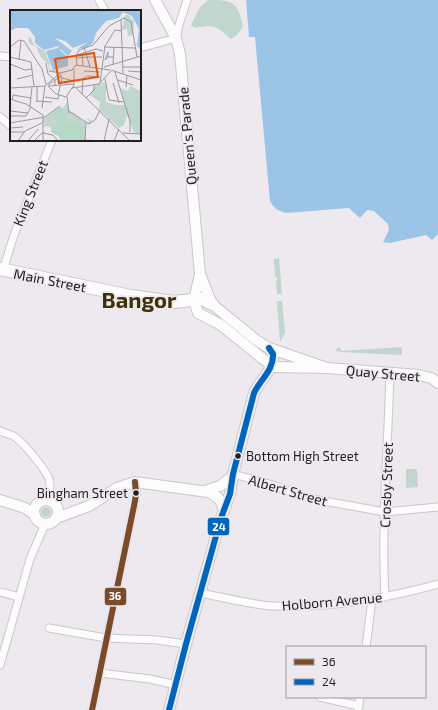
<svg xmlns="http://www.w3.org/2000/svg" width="438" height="710" viewBox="0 0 438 710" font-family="'Exo 2',sans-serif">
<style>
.green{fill:#c1d6cc}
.water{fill:#9cc4e6}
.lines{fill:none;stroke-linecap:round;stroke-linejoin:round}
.street-casing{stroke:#cac7ca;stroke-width:9}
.secondary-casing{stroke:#cac7ca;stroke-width:12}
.primary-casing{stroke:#cac7ca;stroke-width:14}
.street{stroke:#fcfcfc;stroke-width:7}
.secondary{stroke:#fcfcfc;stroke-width:10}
.primary{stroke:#fcfcfc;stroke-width:12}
.bus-1-casing{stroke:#eee8ef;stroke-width:9}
.bus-2-casing{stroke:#eee8ef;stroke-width:9}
.bus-1{stroke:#7a4b2a;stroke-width:6}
.bus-2{stroke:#0065bd;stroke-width:6}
.bus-dot{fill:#201e21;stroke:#eee8ef;stroke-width:1.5}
.labels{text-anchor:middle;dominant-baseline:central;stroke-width:3.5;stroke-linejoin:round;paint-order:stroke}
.bus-label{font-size:13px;fill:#201e21;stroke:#eee8ef;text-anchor:start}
.street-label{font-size:14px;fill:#201e21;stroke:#eee8ef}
.town-label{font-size:22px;font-weight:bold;fill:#3d3106;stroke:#eee8ef}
.inset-road{fill:none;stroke:#9b989c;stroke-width:1}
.view{fill:#de560d;fill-opacity:0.15;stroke:#de560d;stroke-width:2}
.inset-edge{fill:none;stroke:#201e21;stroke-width:2}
.line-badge{stroke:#eee8ef;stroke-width:1.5}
.badge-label{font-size:11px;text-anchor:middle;font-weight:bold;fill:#fff}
</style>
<rect width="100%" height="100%" fill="#ede9ee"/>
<path class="green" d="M208,0C232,0 238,1 243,27L237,35L231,39C216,26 215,24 195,28L191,25L200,7Z
M279,258L282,294H277L276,280H277V277H275L274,259Z
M277,301H282L285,333L280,342Z
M338,347L341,349V351L402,347V354L400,355L341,352L336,351Z
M406,469H417L418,487L406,488Z
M41 512a5 5 0 1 1 10 0a5 5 0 1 1-10 0Z"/>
<path class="water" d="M246,0H438V234L432,240L426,235L390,243L383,242L389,230L388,224L374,211L367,210L360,218L349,208L286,213C278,211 274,208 270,201L255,37H249Z"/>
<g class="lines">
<g class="street-casing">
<path id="street" d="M99,0L105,11
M140,48L176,38L179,25L187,0
M0,56L11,57
M0,117L11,126
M3,270L14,235L52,140
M0,431C5,433 10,434 15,437C23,442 46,470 49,479C51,486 50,493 48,501
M233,474L273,485L296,494L313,499L385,512L438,507
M0,592L19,597
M201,593C224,598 246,603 270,606C278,606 286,606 294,606C343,606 391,597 438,584
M385,597C381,523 388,448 390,373
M49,628L106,638L157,640L186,644
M366,647L372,599
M0,665L30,559L45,524
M100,673L150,679L176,685
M320,697L359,706
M92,710L135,501L136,493L135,482
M358,710L360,697"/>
</g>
<g class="secondary-casing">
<path id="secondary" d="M155,0L176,38L180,54L200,274L212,304L256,340L269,348L327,368
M200,274L194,300L198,313L221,325L263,359L274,367L327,368L419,375L431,378L438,383
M205,491L220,486L233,476
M0,500L25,508L35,515
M34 512a12 12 0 1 1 24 0a12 12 0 1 1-24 0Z
M56,518L89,506L117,488L135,482L208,492C218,496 222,501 224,511
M169,710L186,644L221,518L230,494L233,474L254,393C260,380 274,370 273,354L269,348"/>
</g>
<g class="primary-casing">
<path id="primary" d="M0,269L131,296L174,302L202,299L212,304"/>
</g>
<use href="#street" class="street"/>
<use href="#secondary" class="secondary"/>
<use href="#primary" class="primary"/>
<g class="bus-1-casing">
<path id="bus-1" d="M92,710L135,501L136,493L135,482"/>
</g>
<g class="bus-2-casing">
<path id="bus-2" d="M169,710L186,644L221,518L230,494L233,474L254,393C260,380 274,370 273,354L269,348"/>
</g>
<use href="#bus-1" class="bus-1"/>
<use href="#bus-2" class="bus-2"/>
</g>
<g class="bus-dot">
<circle cx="238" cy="456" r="3.5"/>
<circle cx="136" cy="493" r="3.5"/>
</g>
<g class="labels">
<g class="bus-label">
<text x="246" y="456">Bottom High Street</text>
<text x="128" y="493" text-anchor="end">Bingham Street</text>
</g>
<g class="street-label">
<text transform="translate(187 136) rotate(-95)">Queen's Parade</text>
<text transform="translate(30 193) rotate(-68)">King Street</text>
<text transform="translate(50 280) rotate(11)">Main Street</text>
<text transform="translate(383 373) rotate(5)">Quay Street</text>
<text transform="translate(386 485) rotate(-88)">Crosby Street</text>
<text transform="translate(288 490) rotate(16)">Albert Street</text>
<text transform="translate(332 601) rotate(-5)">Holborn Avenue</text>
</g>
<g class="town-label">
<text x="139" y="299">Bangor</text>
</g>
</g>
<g transform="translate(10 10)">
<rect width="131" height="131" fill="#ede9ee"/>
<path d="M115,5H118L124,11L123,25L118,26L117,19L112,20ZM20,26L24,35L35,41L40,54L39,59L48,60L49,63L39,60L38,57L39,55L31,47L26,37L20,34L18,29ZM92,72L96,74V92L106,95H115L111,78L118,81L120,76L131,81V124L124,122L117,105L114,115L109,118L89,99L90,92L80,85L85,75L91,73L93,77ZM57,92L59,102L64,103L74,112H80L76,109L82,110L81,113H75L76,129L91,131H51L49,126L41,122V117L32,116L36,113H32L33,109L50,97L53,98Z" fill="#c1d6cc"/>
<path d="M50,97L54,100L50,104L55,102L56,112L67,115L70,112L66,109L69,108L74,114L72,121L74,131H51L49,126L41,122L43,117L54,125L46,114L48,106L42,104Z" fill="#b4d9c7"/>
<path d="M0,0H131V40L127,36L129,19L122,6L113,2L109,8L96,11L86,23L83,33L77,37L67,39L78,32L63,38L55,31L45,28L62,41L58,46L51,39L50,40L58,47V56L43,60L36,41L48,38L49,36L34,40L25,33V27L18,18H6L0,21Z" fill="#9cc4e6"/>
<path class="inset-road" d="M111,9L113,64M0,37L9,30L14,31L32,59L36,74M74,37L80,57M94,37L125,38M72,43L73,56M67,45L86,39L93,41M0,47L21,52M78,47H92M98,47V42L95,50L98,47H103M66,48L78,47M9,50L11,30M21,52L24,76M36,53L38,64L45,70V76M0,54L15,60L22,59M67,55L66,46L69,40L83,35L99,16L114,8L121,12L127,47M103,55L104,37M94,57L131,46M113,57H131M101,60L131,70M39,61L50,63L52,68L48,85M74,61L90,62M118,61L131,62M105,62L120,111V122M77,66L90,67M52,68L64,71M7,69L23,65M95,69L99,90L114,92M108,70L123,75M90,73L95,36L105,20L112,21M103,73L109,93M38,75L51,66M38,76L46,84L56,87M39,76L64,74M27,77V92M116,77L117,65M0,78L35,76L50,63L62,60L66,55L100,60M62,78L89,74L101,61M66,78L120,131M72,84L73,69L76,66M35,87L48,89L49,85M56,87L64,75V59M57,87L59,103M76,88L84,80V75M0,89L16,94L33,105V131M2,90L3,85L21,88M26,91L42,92M20,96L22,77M32,98L35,76M0,101L18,103M59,101L79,114L85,110L90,100M0,106H16L21,97M0,113L35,107L50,96M0,118L13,117M0,122H14M33,123L43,125L48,131M113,123L131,124M75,130L76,113M8,131L15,121L32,113M18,131L28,119M24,131L33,122M94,131L99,109M104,131L109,119"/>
<path class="view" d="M84,43L88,67L49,73L45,49Z"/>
<rect width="131" height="131" class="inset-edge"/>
</g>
<g class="line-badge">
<rect x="207" y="517" width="23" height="19" rx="4" fill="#0065bd"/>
<rect x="104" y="587" width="23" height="19" rx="4" fill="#7a4b2a"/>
</g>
<g class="badge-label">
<text x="219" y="531">24</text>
<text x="115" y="600">36</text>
</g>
<rect x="286" y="646" width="140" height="52" fill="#eee8ef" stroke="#9c979d"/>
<rect x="294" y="659" width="20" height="6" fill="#7a4b2a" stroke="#9c979d"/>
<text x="322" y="666" font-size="12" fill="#201e21">36</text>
<rect x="294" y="679" width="20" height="6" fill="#0065bd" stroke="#9c979d"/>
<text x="322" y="686" font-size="12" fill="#201e21">24</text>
</svg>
